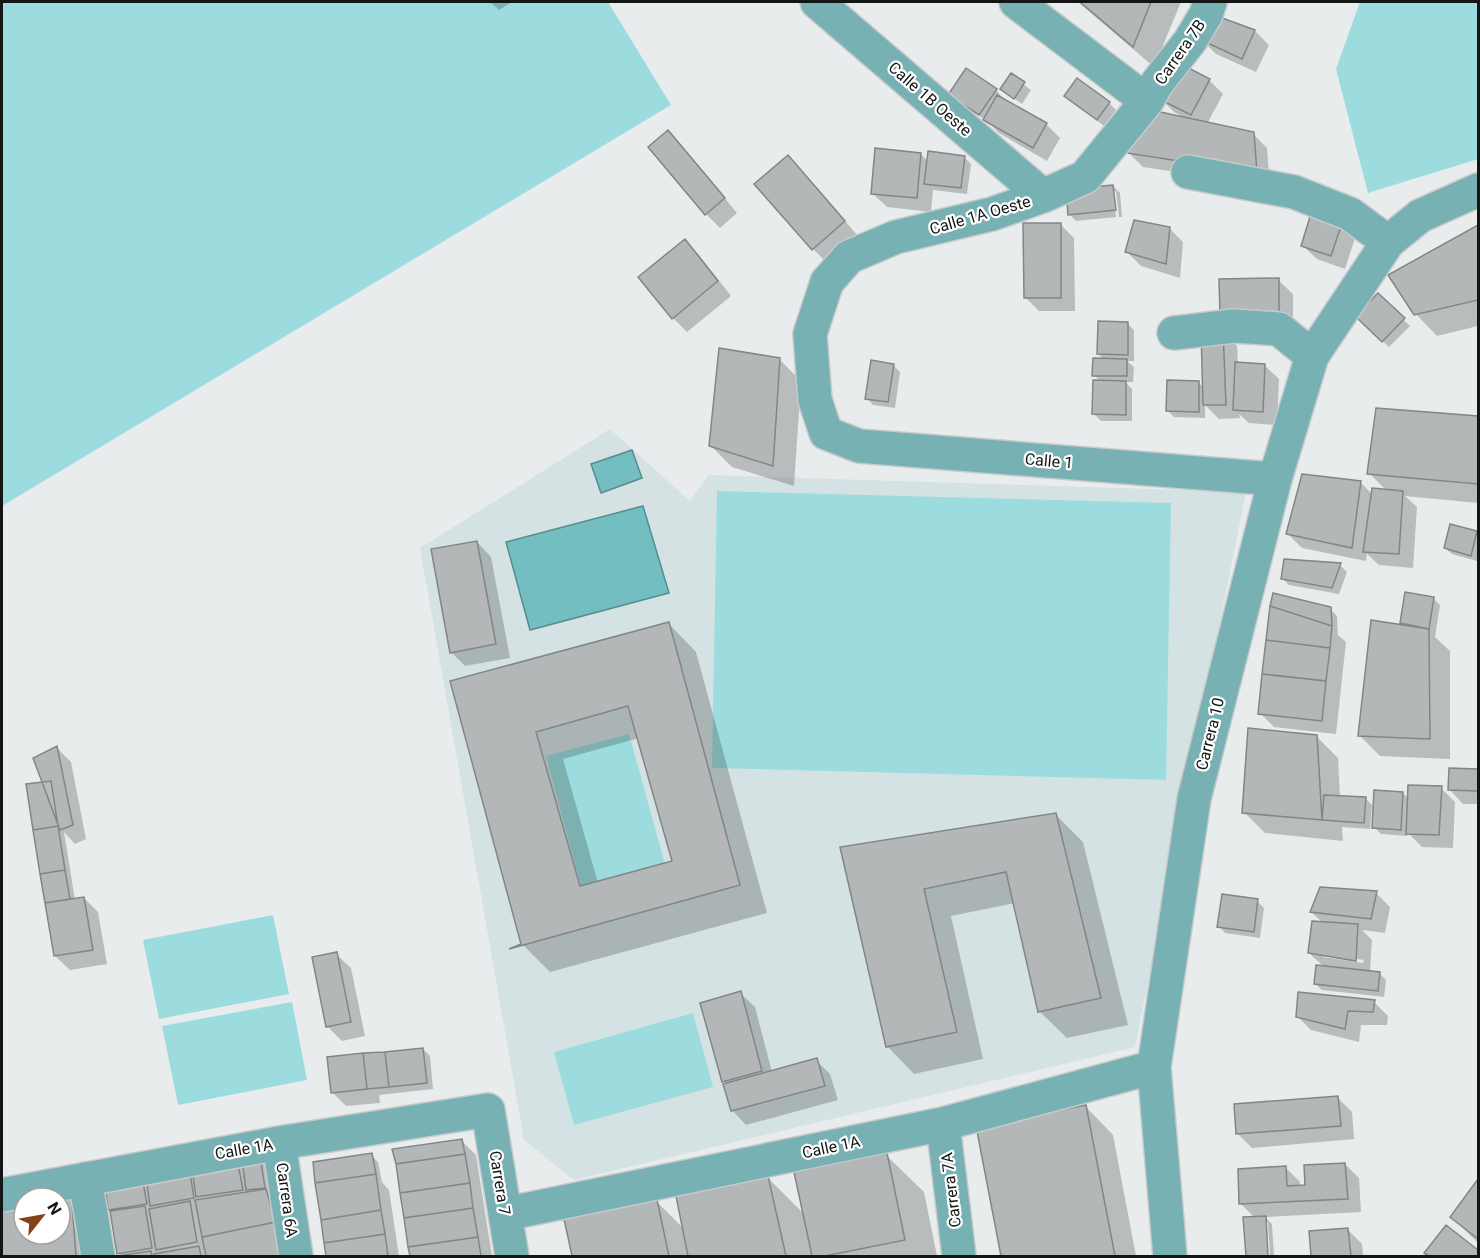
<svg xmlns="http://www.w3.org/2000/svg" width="1480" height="1258" viewBox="0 0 1480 1258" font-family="Roboto,sans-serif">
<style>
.built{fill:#d5e2e3}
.green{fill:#9ddcde}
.water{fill:#73bec0;stroke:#568c8d;stroke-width:1.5}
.shadow{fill:#0003;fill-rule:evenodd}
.building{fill:#b3b7b7;stroke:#828686;stroke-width:1.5;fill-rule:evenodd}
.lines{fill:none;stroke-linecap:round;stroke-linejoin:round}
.minor-casing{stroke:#c6caca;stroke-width:36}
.minor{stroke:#77b1b3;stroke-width:33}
.labels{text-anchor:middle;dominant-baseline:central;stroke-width:4.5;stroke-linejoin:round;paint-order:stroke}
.street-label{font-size:16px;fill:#141616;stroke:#fff}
</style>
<rect width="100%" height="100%" fill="#e8ecec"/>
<path class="built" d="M610,429L690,501L709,475L1246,492L1135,1047L574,1180L524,1140L420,548Z"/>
<path class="green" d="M2,2H608L671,105L2,506Z
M1360,2H1478V159L1368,193L1336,69Z
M717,491L1171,503L1166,780L712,768Z
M629,734L669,879L585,901L546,756Z
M273,915L289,994L159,1019L143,940Z
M292,1002L307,1080L178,1105L162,1026Z
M693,1013L713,1087L574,1125L554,1052Z"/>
<path class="water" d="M632,450L642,478L601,493L591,464Z
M643,506L669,593L530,630L506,542Z"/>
<path class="shadow" d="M490,2H512L499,10Z
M1078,2H1181L1154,67Z
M1215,17L1255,31L1269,45L1256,72L1216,54L1202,40Z
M1011,75L1031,90L1022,104L1001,89Z
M1209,80L1223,94L1207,124L1253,134L1267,148L1270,186L1143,167L1129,153L1185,118L1174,112L1160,98Z
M996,90L1002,97L1001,99L1046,124L1060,138L1047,161L999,133L987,121L957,101Z
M1066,96L1109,103L1116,110L1104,126Z
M682,146L737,213L720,228L706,214Z
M921,154L928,162L964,157L971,164L967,194L933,190L931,212L887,207L872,193Z
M802,171L858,236L827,263L813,249Z
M1113,186L1120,193L1122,217H1119L1116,191H1113L1116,217L1076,221L1069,214Z
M1314,209L1357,232L1345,269L1317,259L1302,245Z
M1060,224L1074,238L1075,311H1039L1025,297Z
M1478,227V326L1437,336L1416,314L1391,276Z
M1169,228L1183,242L1180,278L1141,266L1127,252Z
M685,241L699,255L731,296L687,332L673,318Z
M1278,280L1293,294V329H1235Z
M1378,295L1410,326L1389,347L1357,316Z
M1127,323L1134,330V361H1127L1134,367L1133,382H1125L1132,389V421H1101L1094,414L1101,382L1094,375L1105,360L1098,354Z
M1223,332L1237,346L1238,363L1264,365L1279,379L1277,425L1249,423L1239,414L1240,418L1219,419L1205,405V418L1174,417L1168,411L1199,383L1204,388Z
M780,360L801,381L794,486L732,467L711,446Z
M894,366L900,372L895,408L873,405L867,398Z
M1377,409L1478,417V503L1405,496L1417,507L1413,568L1379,565L1367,554L1366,561L1302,548L1288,534L1360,482L1372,494L1387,491L1369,473Z
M1476,533L1478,535L1477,561L1452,554L1445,548Z
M477,542L491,557L510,658L465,666L451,652Z
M1285,561L1340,565L1347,572L1339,594L1289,585L1282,578Z
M1434,599L1440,605L1435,637L1450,651V759L1380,756L1359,735L1406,627L1402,622Z
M1330,609L1337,616L1338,635L1346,642L1336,734L1274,727L1260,713Z
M669,624L696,652L767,913L550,972L523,945L452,682ZM639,738L673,862L598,883L563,759Z
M1317,737L1338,758L1340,797L1365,798L1372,805L1370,829L1342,827L1343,841L1265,833L1244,812Z
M57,748L71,762L86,839L75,844L64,832L75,900L84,898L98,912L107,964L70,970L55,956L28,786L44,783Z
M1450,769L1478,771V804H1463L1449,789Z
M1441,788L1455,802L1453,848L1422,847L1408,833L1407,836L1381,834L1374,827L1403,793L1409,799Z
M1056,815L1083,842L1128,1025L1067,1038L1039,1011L1015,903L951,916L983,1059L914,1074L887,1046L842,848Z
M1376,893L1390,907L1385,933L1362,930L1372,940L1370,972L1379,973L1386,980L1384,997L1322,990L1315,984L1324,967L1309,953L1323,923L1311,912ZM1323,954L1364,960L1363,963L1323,957Z
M1257,901L1264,908L1260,938L1225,933L1219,926Z
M336,954L351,968L365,1036L342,1041L328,1027Z
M740,993L755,1007L772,1072L816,1060L830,1074L838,1100L746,1125L732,1110L727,1084L724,1081Z
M1374,1002L1388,1016L1387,1025H1361L1359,1042L1311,1030L1297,1016Z
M423,1049L430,1056L433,1089L379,1095L380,1103L346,1106L332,1092Z
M1338,1098L1352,1112L1354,1139L1252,1148L1238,1134Z
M1086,1107L1113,1135L1136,1256H1002L978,1127Z
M462,1141L476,1155L492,1256H411L394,1151Z
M371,1155L378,1162L382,1182L389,1190L399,1256H328L317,1185Z
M886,1155L924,1192L937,1256H573L566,1220L656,1201L684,1229L768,1178L804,1214Z
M265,1158L292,1256H122L119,1253L106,1179Z
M1345,1164L1359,1178L1361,1212L1265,1217L1272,1224L1274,1256H1270L1268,1222H1265L1267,1256H1247L1245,1218H1255L1241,1204L1285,1167L1300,1182V1187L1307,1186Z
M1478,1181V1243L1452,1217Z
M70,1192L89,1256H2V1202L24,1234H60Z
M1447,1227L1478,1252V1256H1424Z
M1348,1230L1362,1244L1363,1256H1312L1310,1233Z"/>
<path class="building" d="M1080,2H1151L1133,47Z
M1214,15L1255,30L1242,59L1201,40Z
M1177,62L1210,79L1191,115L1159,99Z
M966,68L997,89L979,115L948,95Z
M1011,73L1025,82L1014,99L1000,89Z
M1077,78L1110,102L1097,120L1064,96Z
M997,95L1047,123L1033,148L983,120Z
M1151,110L1254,132L1257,173L1127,153Z
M668,130L725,198L705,215L648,147Z
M875,148L921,153L917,198L871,194Z
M928,151L965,156L961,188L924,184Z
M788,155L845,221L812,250L754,184Z
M1113,185L1116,210L1068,215L1066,189Z
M1313,207L1344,217L1331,256L1301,246Z
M1134,220L1170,227L1166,264L1125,252Z
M1023,223H1061V298H1024Z
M1478,225V300L1414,315L1388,275Z
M685,239L718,281L672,319L638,277Z
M1279,278V315H1220L1219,279Z
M1378,293L1405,318L1382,342L1355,316Z
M1098,321L1128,322V355L1097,354Z
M1223,330L1226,405H1203L1201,331Z
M719,348L780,358L773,466L709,446Z
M1093,358L1127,359V376H1092Z
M871,360L894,364L888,402L865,399Z
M1235,362L1265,364L1263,412L1233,410Z
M1093,380L1126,381V415L1092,414Z
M1167,380L1199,381V412L1166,411Z
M1376,408L1478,416V484L1367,474Z
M1302,474L1361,481L1352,548L1286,534Z
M1372,488L1403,491L1399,554L1363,552Z
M1450,524L1477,531L1471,556L1444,548Z
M477,541L496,644L450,653L431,549Z
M1284,559L1341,563L1332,588L1281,579Z
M1405,592L1434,597L1429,629L1400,623Z
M1273,593L1331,607L1332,626L1270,606Z
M1270,606L1332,626L1330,648L1266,640Z
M1371,620L1429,629L1430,739L1358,736Z
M669,622L740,885L509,949L521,944L450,681ZM628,706L672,861L580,886L536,732Z
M1266,640L1330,648L1326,681L1262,674Z
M1262,674L1326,681L1322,721L1258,714Z
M1248,728L1317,735L1322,820L1242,813Z
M57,746L73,825L60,830L33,758Z
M1449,768L1478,769V791L1448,790Z
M51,781L58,826L33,830L26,784Z
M1408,785L1442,786L1439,835L1406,834Z
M1374,790L1403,792L1401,830L1372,828Z
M1324,795L1366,797L1364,823L1322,820Z
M1056,813L1101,998L1038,1012L1006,872L924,889L957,1032L886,1047L840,847Z
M58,826L65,870L40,874L33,830Z
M65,870L70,899L45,903L40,874Z
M1320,887L1377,891L1371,919L1310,912Z
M1222,894L1258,899L1254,932L1217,927Z
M84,897L93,950L54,956L45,903Z
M1312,921L1358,924L1356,961L1308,953Z
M337,952L351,1022L326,1027L312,957Z
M1316,965L1380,972L1378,991L1314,984Z
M741,991L762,1071L722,1082L700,1003Z
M1298,992L1375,1000L1373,1012L1348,1011L1345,1029L1296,1017Z
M423,1048L427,1083L389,1087L385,1052Z
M385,1052L389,1087L367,1089L363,1053Z
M363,1053L367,1089L331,1093L327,1057Z
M817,1058L825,1086L731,1111L723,1084Z
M1338,1096L1341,1126L1236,1134L1234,1104Z
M1086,1105L1115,1256H1001L976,1126Z
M462,1139L465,1154L396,1164L392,1149Z
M259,1149L265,1188L246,1190L241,1152Z
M236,1153L243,1190L196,1197L191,1161Z
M372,1153L376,1174L315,1183L313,1162Z
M887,1153L905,1240L825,1256H812L794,1172Z
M465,1154L470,1183L400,1193L396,1164Z
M188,1161L194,1198L150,1206L145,1169Z
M1345,1163L1348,1199L1239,1204L1238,1169L1286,1166L1287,1186L1305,1185L1304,1165Z
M141,1171L147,1204L108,1210L104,1178Z
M376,1174L381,1210L321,1220L315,1183Z
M768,1176L786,1256H688L676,1196Z
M1478,1179V1239L1450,1217Z
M470,1183L473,1208L404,1218L400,1193Z
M266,1189L276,1222L202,1237L195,1200Z
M71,1191L76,1256H2V1201ZM24,1198H60V1234H24Z
M657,1200L669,1256H572L564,1219Z
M190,1201L197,1242L156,1250L149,1209Z
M145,1206L152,1248L117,1254L110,1211Z
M473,1208L478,1237L408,1247L404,1218Z
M381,1210L385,1234L324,1243L321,1220Z
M1266,1216L1268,1256H1246L1243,1217Z
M276,1222L283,1256H206L202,1237Z
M1446,1225L1478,1250V1256H1429L1424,1253Z
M1348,1228L1351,1256H1311L1309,1231Z
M385,1234L388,1256H326L324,1243Z
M478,1237L481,1256H410L408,1247Z
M199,1246L201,1256H154V1254Z
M151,1251L152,1256H117Z"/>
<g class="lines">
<g class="minor-casing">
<path id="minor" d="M817,2L1043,196
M1016,2L1147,101
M1210,2L1206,14L1190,41L1157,83L1147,101L1085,177L1043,196L992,214L896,237L849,257L827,282L810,334L815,400L826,433L859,446L1275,479
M1188,172L1294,192L1350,214L1388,242
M1174,333L1234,326L1279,329L1312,356
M943,1124L959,1256
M279,1143L296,1256
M85,1179L98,1256
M2,1195L279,1143L488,1110L512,1256
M505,1214L943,1124L1154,1067
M1170,1256L1154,1067L1194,799L1275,479L1312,356L1388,242L1420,216L1478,190"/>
</g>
<use href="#minor" class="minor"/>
</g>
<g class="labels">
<g class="street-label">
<text transform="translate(1180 52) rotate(-55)">Carrera 7B</text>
<text transform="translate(930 99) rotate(41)">Calle 1B Oeste</text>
<text transform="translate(980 215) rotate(-16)">Calle 1A Oeste</text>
<text transform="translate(1049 461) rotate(5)">Calle 1</text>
<text transform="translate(1210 734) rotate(-76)">Carrera 10</text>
<text transform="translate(831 1147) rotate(-12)">Calle 1A</text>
<text transform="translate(244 1149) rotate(-10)">Calle 1A</text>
<text transform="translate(500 1183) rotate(81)">Carrera 7</text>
<text transform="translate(951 1190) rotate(-97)">Carrera 7A</text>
<text transform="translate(287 1200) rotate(82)">Carrera 6A</text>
</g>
</g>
<rect width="1480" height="1258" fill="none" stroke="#141616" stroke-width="6"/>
<g transform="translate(42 1216) rotate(59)"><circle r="28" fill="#ffffff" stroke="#a1a2a2" stroke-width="1.5"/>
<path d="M0-4.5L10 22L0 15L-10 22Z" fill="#864217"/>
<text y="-9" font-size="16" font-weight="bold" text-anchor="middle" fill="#141616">N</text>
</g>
</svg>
